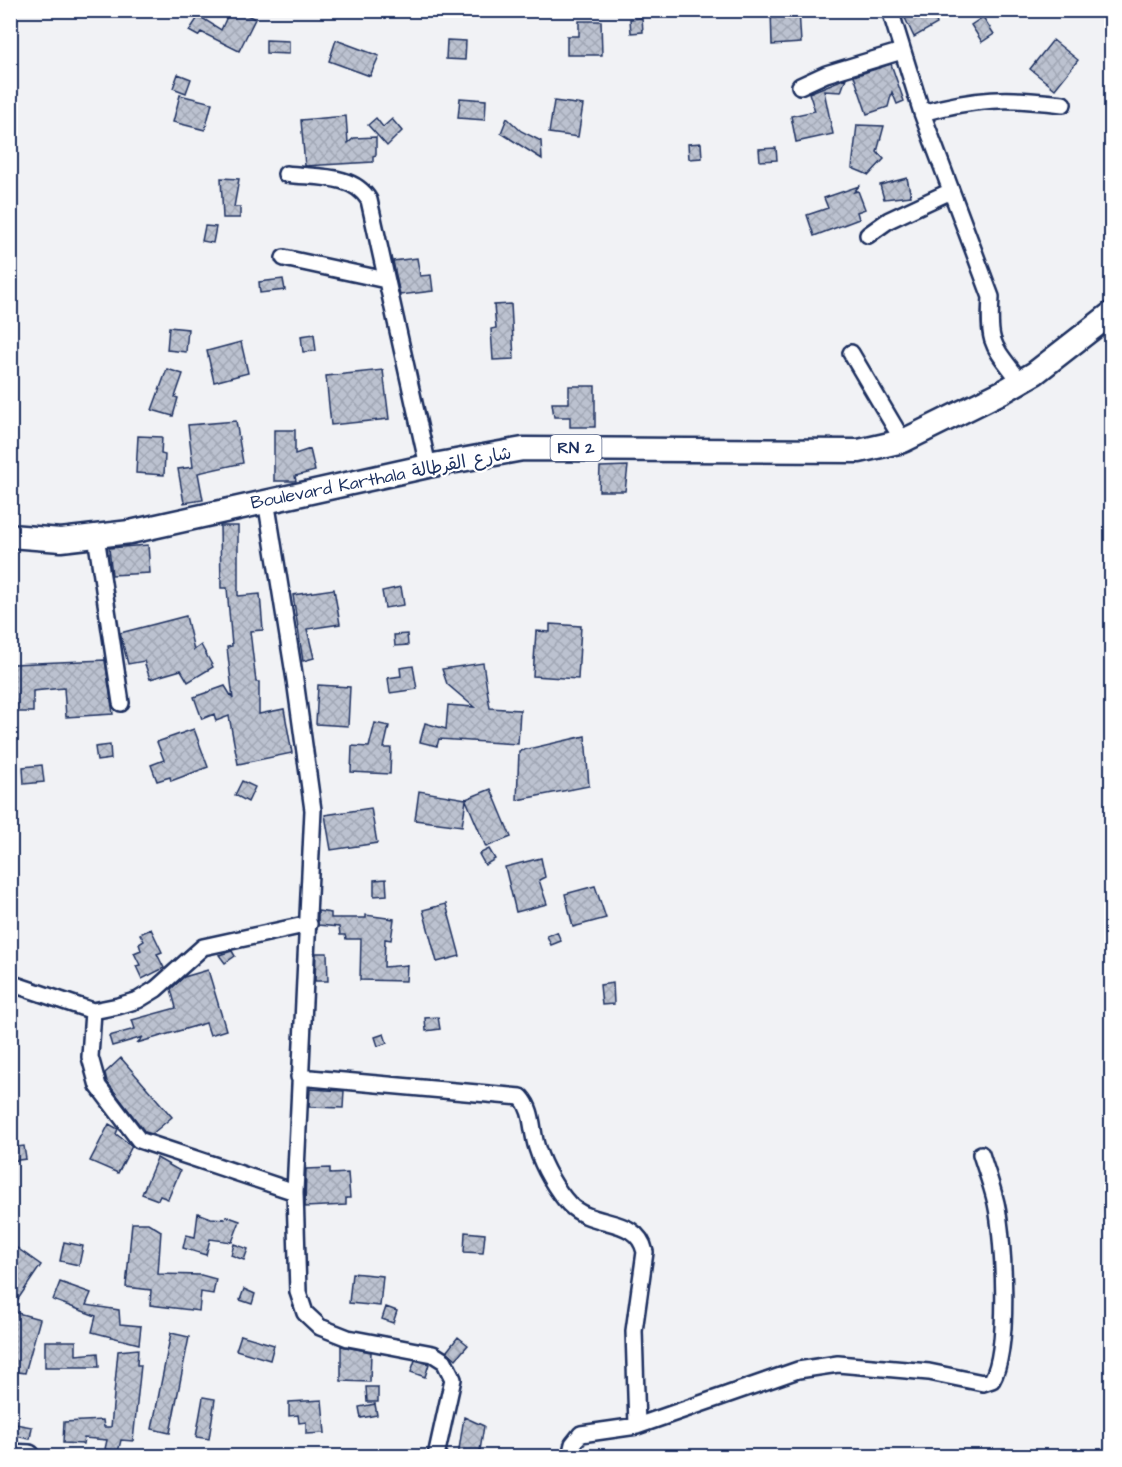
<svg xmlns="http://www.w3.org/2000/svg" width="1122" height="1467" viewBox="0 0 1122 1467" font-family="'Architects Daughter','Playpen Sans Arabic',sans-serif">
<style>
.building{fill:url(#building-cross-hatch);stroke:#1b2f5e;stroke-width:1.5}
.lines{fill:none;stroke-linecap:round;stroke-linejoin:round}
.street-casing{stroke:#1b2f5e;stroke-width:20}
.secondary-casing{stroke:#1b2f5e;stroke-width:26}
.primary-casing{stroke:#1b2f5e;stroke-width:27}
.street{stroke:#fff;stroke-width:15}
.secondary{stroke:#fff;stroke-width:21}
.primary{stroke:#fff;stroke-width:22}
.labels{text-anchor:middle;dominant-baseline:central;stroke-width:4.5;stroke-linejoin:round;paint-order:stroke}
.shield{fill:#fff;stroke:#5f6d8e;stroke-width:1.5}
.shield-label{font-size:16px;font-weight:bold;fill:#1b2f5e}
.street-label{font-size:18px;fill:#1b2f5e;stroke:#fff}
</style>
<defs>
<pattern id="building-cross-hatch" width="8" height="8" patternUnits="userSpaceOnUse" patternTransform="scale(1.5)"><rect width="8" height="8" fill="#bcc2d0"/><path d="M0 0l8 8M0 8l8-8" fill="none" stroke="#a1a7b5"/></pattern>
</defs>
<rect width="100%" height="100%" fill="#f1f2f5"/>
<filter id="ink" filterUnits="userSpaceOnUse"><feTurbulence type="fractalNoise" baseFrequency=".0167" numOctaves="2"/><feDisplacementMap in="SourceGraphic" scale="12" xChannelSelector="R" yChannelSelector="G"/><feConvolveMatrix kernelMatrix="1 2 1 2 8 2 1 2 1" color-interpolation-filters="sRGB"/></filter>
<g filter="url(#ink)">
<path class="building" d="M230,10H238L255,19L239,51L201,32L198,36L189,31L199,16L221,30Z
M771,10H799L801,43L772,45Z
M920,10H933L937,24L914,37L905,18Z
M983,17L994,34L982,42L971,25Z
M642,18L643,32L631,33L630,19Z
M579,21H601L602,55H567V36H579Z
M266,40L289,41V54L266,53Z
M336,40L379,56L370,76L329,61Z
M447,40L466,41L465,60L446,59Z
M1053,40L1078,60L1055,89L1030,69Z
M891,64L904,101L897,104L892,92L888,107L867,114L854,76Z
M178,74L191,79L186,93L173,88Z
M846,78L841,92L824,91L833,134L796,142L791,116L815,111L809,93Z
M180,95L212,103L205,130L173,122Z
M460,98L486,100L485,120L458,118Z
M554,101L583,105L578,137L549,133Z
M346,116L348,143L354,138L376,137V155L373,156V162L305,166L301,120Z
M376,118L383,127L392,119L402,131L387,146L368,125Z
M507,118L521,131L541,141L542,159L501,133Z
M857,125L884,126L877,152L884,159L869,175L852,168Z
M701,143L702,158L689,159L688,144Z
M776,148L777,160L760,161L759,149Z
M221,178L239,179L234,207H240V218H223Z
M907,178L911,196L884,199L880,185Z
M859,186L854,192L858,191L865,209L857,212L859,219L814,236L807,215L828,208L824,198Z
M205,226L216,227L213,243L202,241Z
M417,258L420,276L431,275L433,291L400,295L393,261Z
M283,279L285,290L260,293L259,282Z
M511,304L514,359L493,360L491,329L496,328L494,305Z
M169,327L188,329L186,352L167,350Z
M314,334L316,351L303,352L301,336Z
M241,342L248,373L214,382L207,351Z
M167,369L183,374L175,397L178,398L173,416L152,410Z
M383,370L389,419L331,425L326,376Z
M569,386H595V427H570V417H554L552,403H569Z
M236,421L243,463L198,473L203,500L184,503L178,469L193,467L188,425Z
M274,430H295V454L310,449L315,471L295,476L296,481H274Z
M138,436L162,437L161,454L165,455L164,475L136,473Z
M628,466L625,491H599L600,467Z
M220,526H238V596L260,594L263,630L250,631L256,682H259V714L284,709L292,753L238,764L229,716L216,721L214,714L202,719L194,697L225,686L233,699L227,647L232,646L227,588H221Z
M148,545L150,573L112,575L109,548Z
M401,587L404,605L385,608L382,591Z
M334,589L340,624L307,629L314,658L303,661L293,595Z
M186,616L194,650L201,645L213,667L188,682L181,670L150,679L144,661L128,664L120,633Z
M550,624L581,626L578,679L533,676L536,631L550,632Z
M407,634L408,645L395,646L394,635Z
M105,660L113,714L66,717L64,688L33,691V712H10L13,664Z
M483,663L490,708L520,710L518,744L439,739L437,746L420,742L425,723L446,729L448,705L474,707L447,684L442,669Z
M413,666L417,689L390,693L388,678L401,676L400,668Z
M318,685L350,687L348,726L316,724Z
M375,723L389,726L384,748H391L390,774L351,772L352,746L369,747Z
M194,729L208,767L171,781L170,777L157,781L151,765L164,760L157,742Z
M585,736L589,786L517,800L519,751Z
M110,745L111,759L97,761L95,747Z
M42,765L44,782L24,784L23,767Z
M242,781L255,787L248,802L235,795Z
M491,789L511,837L486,847L466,800L462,826L415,820L419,791L466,799Z
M371,808L377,843L331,850L325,815Z
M489,849L495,859L485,865L479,854Z
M541,858L545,877L539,880L547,904L516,912L505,867Z
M386,879L387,895L374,896V880Z
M595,886L606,918L573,927L565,894Z
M446,904L460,956L437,962L423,910Z
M318,911L331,913V918H366V915L394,919L391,940L385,939L384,967L407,965L406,981L360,980L361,939H346L345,935H340L339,927L318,925Z
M151,929L162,952L157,954L164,968L142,979L136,966L140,965L134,953L141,950L139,944L144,941L140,934Z
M557,932L561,941L551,945L547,936Z
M232,951L235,956L225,963L219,955Z
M316,953H327L328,981H315Z
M208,970L226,1030L210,1035L206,1023L137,1043L143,1037L112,1046L109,1036L135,1029L132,1020L176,1008L171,989L184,977Z
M613,983L614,1004L602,1005L600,985Z
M438,1017L440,1029L426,1031L425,1018Z
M384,1034L387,1043L378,1046L375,1037Z
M121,1058L172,1117L152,1134L145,1132L107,1082L105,1073Z
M310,1089L344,1091L343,1108L309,1107Z
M109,1124L118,1129L116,1134L132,1146L118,1173L90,1161Z
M24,1146L26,1159L11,1161L10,1148Z
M157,1158L180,1171L168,1199L160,1196L158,1200L142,1194Z
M330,1168V1174L348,1173L350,1198H346V1205L305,1207L306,1169Z
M198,1213L211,1218L225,1219L226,1216L240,1221L232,1242L210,1239L206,1255L183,1248L186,1235L195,1237Z
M132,1223H148L161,1231L158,1274L201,1275L216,1279L213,1294L201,1292L199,1311L150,1305L151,1290L126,1287Z
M465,1232L485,1234L483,1253L464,1252Z
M64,1242L83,1246L79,1265L60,1261Z
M10,1243L41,1265L10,1311Z
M234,1244L248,1249L244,1260L231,1255Z
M352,1273L383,1276L380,1306L349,1303Z
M60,1282L91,1293L86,1305L119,1310L120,1324L141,1326L139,1344L92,1332L96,1316L53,1300Z
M244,1289L255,1294L252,1304L240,1300Z
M386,1307L397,1311L393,1323L382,1319Z
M10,1311L40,1319L25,1373L10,1371Z
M171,1333L189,1337L170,1433L152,1429Z
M241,1335L274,1345L270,1360L236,1350Z
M458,1337L468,1345L456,1359L447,1351Z
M45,1341H76V1355L98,1353L99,1367H45Z
M341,1346L371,1352L370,1382L341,1381Z
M138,1349L137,1365H141L133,1441L121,1440L118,1452L105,1449L107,1440L84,1438L83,1444L63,1443L64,1422L103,1420L104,1427H111L118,1351Z
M415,1360L429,1364L425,1377L411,1372Z
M366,1387H378V1402H367Z
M203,1397L215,1399L209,1439L196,1437Z
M322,1400L325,1433L306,1434V1422L299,1423L298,1415L289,1416V1402Z
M375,1404L377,1415L361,1418L359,1407Z
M464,1417L484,1426L479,1456H458Z
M10,1423L32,1427L30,1439L10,1435Z"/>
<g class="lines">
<g class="street-casing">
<path id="street" d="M890,10L922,113L991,297C988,345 992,344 1020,381
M800,86L826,74L902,51
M922,113C975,98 1008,97 1063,104
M286,174C315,178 353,173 369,200L428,466
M868,235L889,220L951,191
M284,258L386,280
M851,353L903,441
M266,500L295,680L313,810L295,1192L298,1292L305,1313L320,1327L348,1338L433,1354L444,1361L453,1379L436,1456
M96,536L121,703
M10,983L93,1011L118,1006L138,1000L156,989L203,947L309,924
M93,1011L90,1057L98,1086L139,1140L295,1192
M299,1077L521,1097C534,1111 531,1131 537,1148C543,1167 556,1190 569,1204C593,1229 637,1215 645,1252L634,1331L637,1426
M570,1456L573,1444L581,1434L637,1426L798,1370L838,1364L929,1372L983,1383L992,1380C1010,1350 1004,1239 996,1203C992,1186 986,1170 981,1154"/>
</g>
<g class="secondary-casing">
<path id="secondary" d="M10,1455L29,1456"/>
</g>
<g class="primary-casing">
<path id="primary" d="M10,536L61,540L130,532L428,466L523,449L859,451L903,441L1004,391L1035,373L1112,313"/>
</g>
<use href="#street" class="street"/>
<use href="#secondary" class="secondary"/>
<use href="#primary" class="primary"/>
</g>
</g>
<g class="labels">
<rect class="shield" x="550.5" y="435" width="51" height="26" rx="4.5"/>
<g class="shield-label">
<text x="576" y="448">RN 2</text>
</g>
<g class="street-label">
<text transform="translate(381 478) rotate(-11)">Boulevard Karthala شارع القرطالة</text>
</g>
</g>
<rect width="1122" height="1467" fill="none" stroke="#fff" stroke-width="36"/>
<rect x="18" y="18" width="1086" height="1431" fill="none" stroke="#1b2f5e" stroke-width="2" filter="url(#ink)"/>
</svg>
